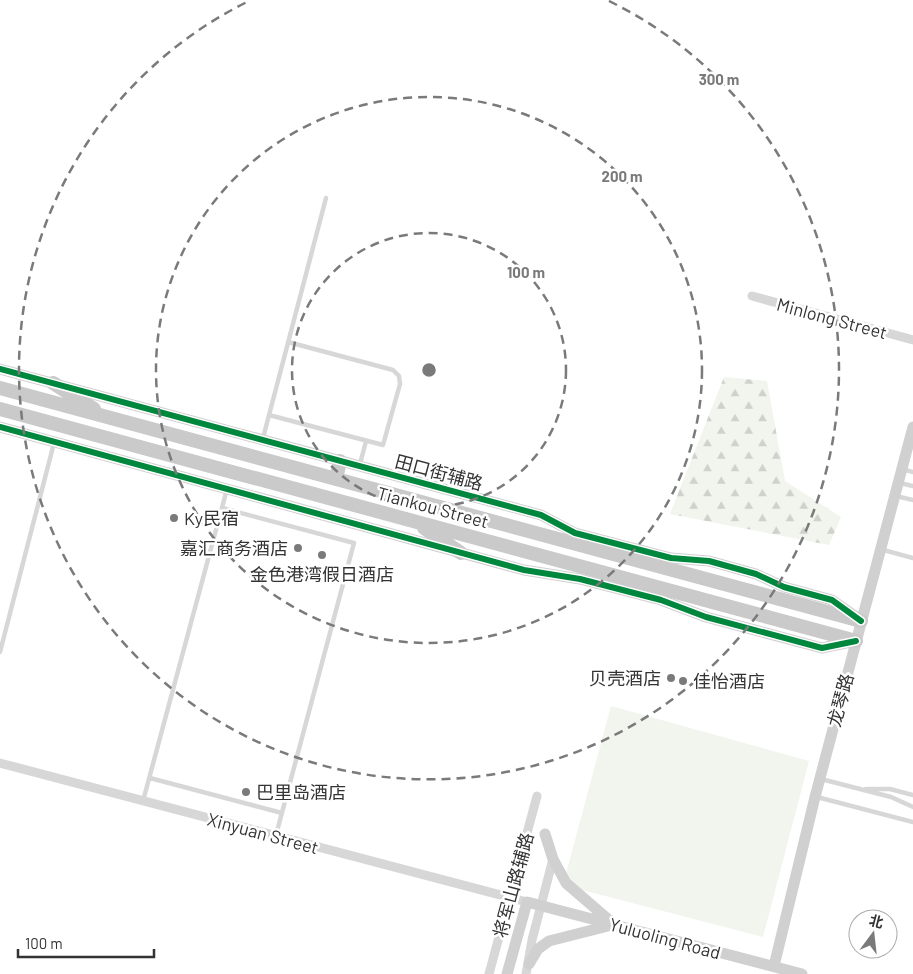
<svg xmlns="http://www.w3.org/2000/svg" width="913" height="974" viewBox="0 0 913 974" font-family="Barlow,'Noto Sans SC',sans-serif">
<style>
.grass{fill:#f1f5ed}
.forest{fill:url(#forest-firs)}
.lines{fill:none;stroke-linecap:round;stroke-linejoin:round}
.lane{stroke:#d7d7d7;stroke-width:4.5}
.street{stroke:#d7d7d7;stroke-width:9}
.secondary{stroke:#d0d0d0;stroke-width:11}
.primary{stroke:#cacaca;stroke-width:14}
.cycleway-casing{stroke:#fff;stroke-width:9}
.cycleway{stroke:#00873e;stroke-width:6}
.ring{fill:none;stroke:#7a7a7a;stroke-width:2.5;stroke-dasharray:9 6}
.poi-dot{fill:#7a7a7a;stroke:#fff;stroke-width:2}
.labels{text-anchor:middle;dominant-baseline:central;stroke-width:5;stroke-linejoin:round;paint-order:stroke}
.street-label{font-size:18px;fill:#333;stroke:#fff}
.poi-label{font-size:18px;fill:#333;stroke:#fff;text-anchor:start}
.centre{fill:#7a7a7a;stroke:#fff;stroke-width:2.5}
.ring-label{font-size:15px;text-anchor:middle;font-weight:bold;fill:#7a7a7a;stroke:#fff;stroke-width:5;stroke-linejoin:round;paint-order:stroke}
</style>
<defs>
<pattern id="forest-firs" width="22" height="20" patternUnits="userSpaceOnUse" patternTransform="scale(1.25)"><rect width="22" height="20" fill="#f1f5ed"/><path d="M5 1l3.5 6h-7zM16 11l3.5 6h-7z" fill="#cfd2cc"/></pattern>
</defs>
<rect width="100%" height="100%" fill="#fff"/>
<path class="grass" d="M611,706L809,761L763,937L563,885Z"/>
<path class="forest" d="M724,377L767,381L785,481L841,517L829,545L670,514Z"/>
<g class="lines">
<path class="lane" d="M269,415L383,445L400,384L399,376L393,370L288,342
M263,438L326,198
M360,464L366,441
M902,469L913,472
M900,483L913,486
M896,496L913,500
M222,508L354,543L276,835
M880,549L913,558
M0,652L54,443
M150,778L282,813
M821,779L891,797L913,807
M866,789H890L913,795
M817,797L913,822
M143,801L227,489"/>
<path class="street" d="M752,296L913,340
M0,763L527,902
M489,974L537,796
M526,974L532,940L553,859"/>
<path class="secondary" d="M0,369L541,515L575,533L671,558L709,561L756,574L784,587L832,600L859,619
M0,427L524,570L580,579L661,600L706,617L822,648L855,641
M545,834L553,859L566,883L610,921
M529,964L538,949L549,941L612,925
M774,966L815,797L913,427
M507,974L527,902L802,974"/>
<path class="primary" d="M53,383L94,409
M0,388L861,621
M0,409L856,641
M336,479L340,461
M424,528L461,553"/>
<g class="cycleway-casing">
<path id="cycleway" d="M0,369L541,515L575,533L671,558L709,561L756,574L784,587L832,600L861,621
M0,427L524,570L580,579L661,600L706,617L822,648L856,641"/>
</g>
<use href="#cycleway" class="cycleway"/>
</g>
<g class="ring">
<circle cx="429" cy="370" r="137"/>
<circle cx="429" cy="370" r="273"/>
<path d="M609 1A410 410 0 1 1 249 1"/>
</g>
<g class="poi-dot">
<circle cx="174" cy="518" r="5"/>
<circle cx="298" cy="548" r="5"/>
<circle cx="322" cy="555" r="5"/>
<circle cx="671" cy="678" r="5"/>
<circle cx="683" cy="681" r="5"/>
<circle cx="246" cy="792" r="5"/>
</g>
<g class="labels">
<g class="street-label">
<text transform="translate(832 318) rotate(15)">Minlong Street</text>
<text transform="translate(439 472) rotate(15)">田口街辅路</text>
<text transform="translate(433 507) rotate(15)">Tiankou Street</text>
<text transform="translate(840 700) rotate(-75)">龙琴路</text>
<text transform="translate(263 833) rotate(15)">Xinyuan Street</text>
<text transform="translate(513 885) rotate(-75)">将军山路辅路</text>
<text transform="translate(665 938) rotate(15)">Yuluoling Road</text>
</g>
<g class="poi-label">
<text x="184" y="518">Ky民宿</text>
<text x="288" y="548" text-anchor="end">嘉汇商务酒店</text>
<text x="322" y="574" text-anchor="middle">金色港湾假日酒店</text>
<text x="661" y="678" text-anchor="end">贝壳酒店</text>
<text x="693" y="681">佳怡酒店</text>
<text x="256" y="792">巴里岛酒店</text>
</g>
</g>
<circle cx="429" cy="370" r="8" class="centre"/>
<g class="ring-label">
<text x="719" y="85">300 m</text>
<text x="622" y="182">200 m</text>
<text x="526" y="278">100 m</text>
</g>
<g transform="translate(873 934) rotate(15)"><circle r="24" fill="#ffffff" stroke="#adadad"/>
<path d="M0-4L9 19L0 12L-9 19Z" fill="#7a7a7a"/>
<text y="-8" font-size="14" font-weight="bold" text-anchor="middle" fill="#333333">北</text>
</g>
<path d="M18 949v8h136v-8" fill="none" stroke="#333333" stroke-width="2.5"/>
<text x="25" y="949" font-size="15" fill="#333333" stroke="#ffffff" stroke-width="4" paint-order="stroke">100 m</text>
</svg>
